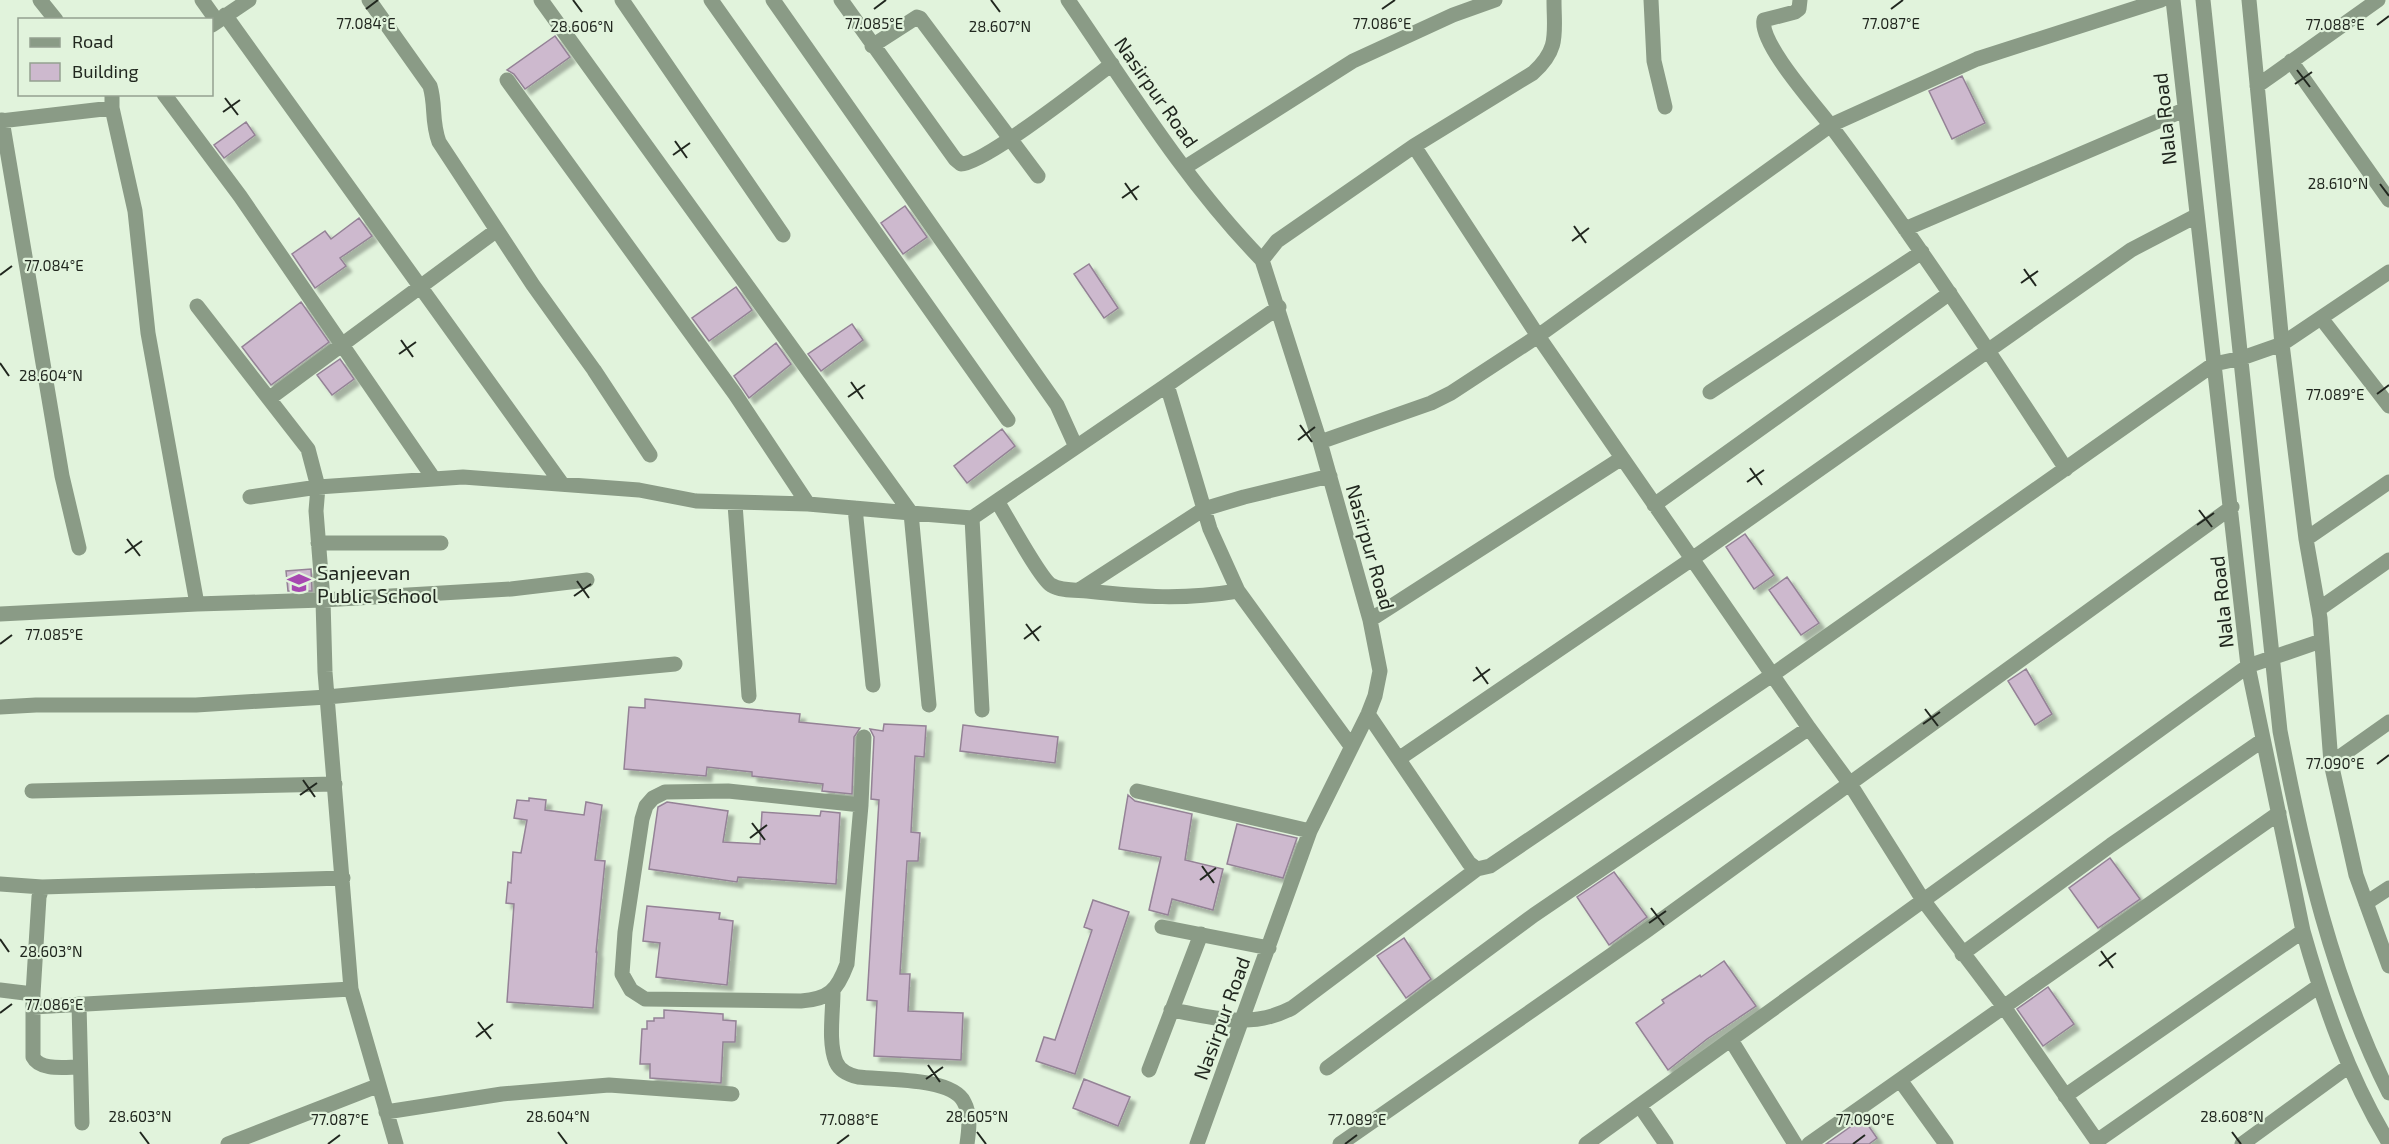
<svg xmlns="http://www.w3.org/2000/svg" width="2389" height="1144" viewBox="0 0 2389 1144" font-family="'Exo 2',sans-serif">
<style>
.building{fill:#cdb9ce;stroke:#948296;stroke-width:1.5;filter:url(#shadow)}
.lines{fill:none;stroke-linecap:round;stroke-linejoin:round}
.minor{stroke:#8a9b86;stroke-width:15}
.ticks{fill:none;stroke:#21271f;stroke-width:2}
.labels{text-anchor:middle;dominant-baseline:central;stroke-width:4.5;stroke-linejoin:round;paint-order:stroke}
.street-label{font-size:20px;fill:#21271f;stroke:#e1f3dc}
.poi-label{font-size:20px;fill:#21271f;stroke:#e1f3dc;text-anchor:start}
.ticks-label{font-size:15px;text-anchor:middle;fill:#21271f;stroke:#e1f3dc;stroke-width:4.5;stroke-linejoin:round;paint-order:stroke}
</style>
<defs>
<filter id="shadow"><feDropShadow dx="5.5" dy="5.5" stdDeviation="1.5" flood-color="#0004"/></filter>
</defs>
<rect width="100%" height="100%" fill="#e1f3dc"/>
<path class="building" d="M555,36L570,57L525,89L514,74L507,70Z
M1962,76L1985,123L1952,139L1929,91Z
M246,122L255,135L224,158L214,145Z
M905,206L927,237L903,254L881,223Z
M359,218L372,236L340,258L346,266L315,288L292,254L325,231L331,239Z
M1089,264L1118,308L1104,318L1074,274Z
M736,287L752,310L709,341L692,318Z
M301,302L329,342L271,385L242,347Z
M852,324L863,340L821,371L808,354Z
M776,343L791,364L749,398L734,376Z
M340,359L354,379L332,395L317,375Z
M1002,429L1015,446L967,483L954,466Z
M1745,534L1774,575L1754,589L1726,547Z
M311,569L312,591H288L286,571Z
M1787,577L1819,623L1801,635L1769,590Z
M2026,669L2052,714L2035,725L2008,681Z
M645,699L800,714L799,722L860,728L854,737L852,794L822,791L823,784L752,776V772L707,767L706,776L624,769L629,707L645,708Z
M884,724L926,726L924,757L915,756L911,832L920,833L918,861H907L900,974H910L908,1011L963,1013L961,1060L874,1056L877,1001L867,1000L879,800L871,799L874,737L870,729L883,731Z
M963,725L1058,737L1055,763L960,751Z
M1128,795L1135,801L1192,814L1185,860L1223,869L1213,910L1172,899L1168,915L1149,910L1161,857L1119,849Z
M529,798L546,800L545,810L584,815L586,802L602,805L595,860L605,861L596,952H597L593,1008L507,1002L514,904L506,903L508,882L511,883L513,852L521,853L527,820L514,818L517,800L529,801Z
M667,802L728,811L723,842L760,844L762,812L820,816L821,811L840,813L836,884L738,877L737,882L649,869L658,807Z
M1237,824L1297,838L1283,878L1227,864Z
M2110,858L2140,899L2098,928L2069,888Z
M1614,872L1647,917L1609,945L1577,897Z
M1093,900L1129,912L1075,1074L1036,1061L1044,1037L1055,1040L1092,930L1084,927Z
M647,906L720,913L719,919L733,921L727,985L656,977L660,943L643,941Z
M1404,938L1431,979L1406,998L1377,956Z
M1724,961L1756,1006L1707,1039L1668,1070L1636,1023L1664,1003L1662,1000L1700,975L1701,977Z
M2048,987L2074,1024L2043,1046L2017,1009Z
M664,1010L723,1014V1020L736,1021L735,1042H723L721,1083L650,1078V1064H640L642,1029H647V1021H654V1018H664Z
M1084,1079L1130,1097L1118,1126L1073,1108Z
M1863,1118L1877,1138L1869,1144H1826Z"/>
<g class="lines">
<path class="minor" d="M40,0L56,20
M202,0L217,21
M369,0L430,86C436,106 431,120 439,142L533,285L594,370L650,455
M622,0L783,235
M711,0L1008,420
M773,0L1057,405L1076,447
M841,0L955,159L961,164C984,164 1087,83 1112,64
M1068,0C1129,89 1186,182 1262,260L1320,442L1370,620L1380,671L1375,696L1368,714L1310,831L1197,1144
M1651,0L1654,61L1665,107
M1800,0L1799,9L1795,12L1764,20C1759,43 1816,106 1831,126C1914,237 1990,353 2066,469
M2173,0L2248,666L2303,931C2324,1005 2349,1078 2389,1143
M2203,0L2280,731C2304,856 2332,979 2389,1093
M2249,0L2282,344L2306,539L2320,618L2331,763L2356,875L2389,966
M225,15L562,484
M212,25L249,0
M872,46L917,17L920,18L1038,176
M2291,61L2389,200
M507,80L735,394L808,504
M2257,86L2378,0
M112,94V108L135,211L148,333L197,604
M164,94L240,196L434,479
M2,120L62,476L79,548
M0,121L112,108
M1414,146L1538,336L1809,728L1850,784L1923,900L2004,1007L2099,1144
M1184,168L1353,61L1453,15L1495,0
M1905,229L2184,110
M1262,260L1277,241L1414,146L1533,73C1560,49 1554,33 1554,0
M197,306L308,449L318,487L316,511L323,600L325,672L351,989L396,1144
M2321,318L2389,406
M1167,385L1279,307
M1710,392L1922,252
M270,398L497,230
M1320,442L1431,403L1451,393L1538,336L1831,125L1977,59L2161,0
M250,497L318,487L463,477L639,490L696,501L808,504L911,513L541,0
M997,501C1007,517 1040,578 1051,585C1061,591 1076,590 1087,591C1142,597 1183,600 1238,591
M735,504L749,696
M1654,505L1950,293
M855,508L873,685
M972,518L1167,385L1210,529L1238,591L1351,746
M2306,539L2389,482
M318,543H441
M1079,590L1204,509L1244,497L1330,476
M2319,609L2389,560
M0,614L197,604L323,600L511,589L587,580
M1370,620L1622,458
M929,705L911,513L972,518L982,710
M0,707L36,705H196L327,697L675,664
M1368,714L1469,863L1477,869L1490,866L1772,675L2214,364L2242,358L2282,344L2389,272
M1400,758L1692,559L2131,250L2196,216
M2331,763L2389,722
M32,791L335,784
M1137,791L1310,831
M861,805L728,791L665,792L653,798L646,806L642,819L625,932L622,974L631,990L645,999L801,1001C829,999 837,991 847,964L861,805L864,737
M0,884L42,887
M2366,903L2389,888
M1162,927L1269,948
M1962,954L2111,845L2263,740
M0,990L33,994
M833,992C833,1013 828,1042 836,1062C840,1071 849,1075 858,1077C883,1080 952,1077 964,1102C971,1115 969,1130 967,1144
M79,1004L82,1123
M33,1007L351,989
M1171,1010C1215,1017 1250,1030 1292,1008L1477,869
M1731,1040L1795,1144
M80,1067C65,1067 40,1071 33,1057V994L39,897L42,887L343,878
M1327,1068L1534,915L1809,728
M1149,1070L1201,934
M1900,1080L1946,1144
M2065,1096L2303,931
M1640,1106L1666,1144
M386,1112L502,1094L609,1085L732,1094
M2097,1141L2319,986
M228,1144L377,1086
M1340,1144L1646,931L2232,507
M1586,1144L2248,666L2321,641
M1809,1144L2279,813
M2242,1144L2349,1066"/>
</g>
<path class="ticks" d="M573,0L582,12M991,0L1000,12M366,9L378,0M874,9L886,0M1382,9L1395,0M1891,9L1903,0M2377,25L2389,16M2297,70L2310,87M2295,84L2312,72M225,98L238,115M223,112L240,100M675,141L687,158M673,155L690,143M1125,183L1137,200M2380,184L2389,196M1122,198L1139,186M1574,226L1586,243M1572,241L1589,228M2024,269L2036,286M0,275L12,266M2021,283L2038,271M401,340L413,357M399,354L416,342M0,363L9,376M851,382L863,399M2377,394L2389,385M848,397L865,385M1300,425L1312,442M1298,440L1315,427M1750,468L1762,485M1747,482L1764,470M2199,510L2212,527M2197,525L2214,513M127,539L140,556M125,553L142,541M577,581L589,598M574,596L591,584M1026,624L1039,641M1024,639L1041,626M0,644L12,635M1476,667L1488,684M1473,681L1490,669M1925,709L1938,726M1923,724L1940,712M2377,764L2389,755M303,780L315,797M300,795L317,783M752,823L765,840M750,838L767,825M1202,866L1214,883M1200,880L1216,868M1651,908L1664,925M1649,923L1666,911M0,939L9,952M2101,951L2113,968M2099,966L2116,953M0,1013L12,1004M478,1022L491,1039M476,1037L493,1024M928,1065L940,1082M926,1079L943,1067M140,1132L149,1144M558,1132L567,1144M977,1132L986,1144M2232,1132L2241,1144M328,1144L340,1135M837,1144L849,1135M1345,1144L1357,1135M1853,1144L1865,1135"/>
<defs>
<g id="school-bare" transform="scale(1.8)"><path d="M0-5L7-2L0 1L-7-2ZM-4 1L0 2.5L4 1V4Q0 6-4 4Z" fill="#a748b1" stroke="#e1f3dc" stroke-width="2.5" paint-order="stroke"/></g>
</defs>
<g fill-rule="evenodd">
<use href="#school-bare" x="299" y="583"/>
</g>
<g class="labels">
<g class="street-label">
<text transform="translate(1157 92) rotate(55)">Nasirpur Road</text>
<text transform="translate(2164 119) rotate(-96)">Nala Road</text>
<text transform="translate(1371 547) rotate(74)">Nasirpur Road</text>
<text transform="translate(2221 602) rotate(-96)">Nala Road</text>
<text transform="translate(1221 1018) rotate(-70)">Nasirpur Road</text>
</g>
<g class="poi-label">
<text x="317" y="572">Sanjeevan<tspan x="317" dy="23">Public School</tspan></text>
</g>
</g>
<g class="ticks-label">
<text x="1891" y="29">77.087°E</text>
<text x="366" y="29">77.084°E</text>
<text x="874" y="29">77.085°E</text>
<text x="1382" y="29">77.086°E</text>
<text x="2335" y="30">77.088°E</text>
<text x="582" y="32">28.606°N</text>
<text x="1000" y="32">28.607°N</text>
<text x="2338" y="189">28.610°N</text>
<text x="54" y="271">77.084°E</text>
<text x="51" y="381">28.604°N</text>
<text x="2335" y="400">77.089°E</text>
<text x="54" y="640">77.085°E</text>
<text x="2335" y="769">77.090°E</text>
<text x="51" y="957">28.603°N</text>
<text x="54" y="1010">77.086°E</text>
<text x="140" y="1122">28.603°N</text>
<text x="558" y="1122">28.604°N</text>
<text x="977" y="1122">28.605°N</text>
<text x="2232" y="1122">28.608°N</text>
<text x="340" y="1125">77.087°E</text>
<text x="849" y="1125">77.088°E</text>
<text x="1357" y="1125">77.089°E</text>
<text x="1865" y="1125">77.090°E</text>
</g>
<rect x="18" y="18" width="195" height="78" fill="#e1f3dc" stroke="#94a190" stroke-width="1.5"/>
<rect x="30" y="38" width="30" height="9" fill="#8a9b86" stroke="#94a190" stroke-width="1.5"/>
<text x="72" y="48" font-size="18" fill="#21271f">Road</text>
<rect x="30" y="63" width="30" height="18" fill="#cdb9ce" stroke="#94a190" stroke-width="1.5"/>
<text x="72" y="78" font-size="18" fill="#21271f">Building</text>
</svg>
